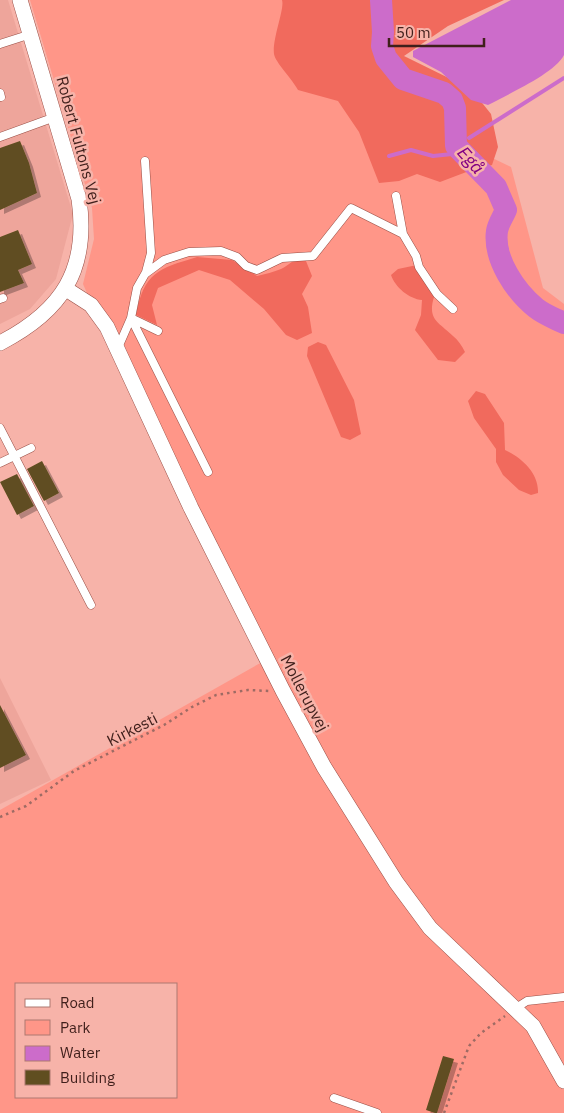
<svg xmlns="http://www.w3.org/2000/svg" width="564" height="1113" viewBox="0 0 564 1113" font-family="'IBM Plex Sans',sans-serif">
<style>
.built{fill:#eea59b}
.green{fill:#ff9688;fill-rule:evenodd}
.forest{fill:#f16a5d}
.water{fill:#cc6cca}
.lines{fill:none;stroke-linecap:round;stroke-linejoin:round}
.stream{stroke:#cc6cca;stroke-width:4}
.river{stroke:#cc6cca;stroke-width:22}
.building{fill:#604e20;filter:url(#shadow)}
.service-casing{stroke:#994e45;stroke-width:9}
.minor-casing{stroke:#994e45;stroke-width:16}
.path{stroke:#9e6b64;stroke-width:2.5;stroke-dasharray:2.5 4;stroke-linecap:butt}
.service{stroke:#fff;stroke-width:8}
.minor{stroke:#fff;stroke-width:15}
.labels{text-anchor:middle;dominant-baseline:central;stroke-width:5;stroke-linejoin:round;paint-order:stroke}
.street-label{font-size:16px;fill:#3f1f1b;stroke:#f7b3a9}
.water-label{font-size:18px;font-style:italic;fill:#830084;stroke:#f7b3a9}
</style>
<defs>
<filter id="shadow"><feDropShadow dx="4" dy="4" stdDeviation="0" flood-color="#0004"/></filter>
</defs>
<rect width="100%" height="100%" fill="#f7b3a9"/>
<path class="built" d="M0,0H8L73,214L56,279L30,309L0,324Z
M0,678L51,780L0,804Z"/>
<path class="green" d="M30,0H290L296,64L511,167L543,288L564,304V1113H0V810L271,657L102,308L87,293L83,284L94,239L92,208ZM16,984H176V1097H16Z"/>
<path class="forest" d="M282,0H504L448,26L404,56L471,89L491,114L498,147L492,165L469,171L440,182L417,174L399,181L379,183L359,132L338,101L298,90C293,80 275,62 274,54C272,39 285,8 282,0Z
M197,257L232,260L257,276C265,274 274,272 281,269C292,264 293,257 306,261L312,276L302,294L308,307L312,333L297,340L286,335L264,309L230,280L199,270L158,288L152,305L157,325L136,315C144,272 158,269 197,257Z
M417,265L434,297C427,320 439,322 453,336C458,340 462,346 465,352L455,362L438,360L415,330L421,315L422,300C409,299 395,287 391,275L398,269Z
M318,342L326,345L354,400L361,434L350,440L341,437L307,356L308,347Z
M476,391L485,394L504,423L505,450C522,458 539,473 538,493L531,495L519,490L503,475L496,462V449L474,418L468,401Z"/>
<path class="water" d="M511,0H564V55C554,74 508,94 488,105L471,100L441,72L413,57V51Z"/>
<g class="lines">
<path class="stream" d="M469,138L564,78
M389,156L411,150L433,156L462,153"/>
<path class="river" d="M381,0L383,32L382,46L386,58L403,79L444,93L452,100L455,108L456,146L496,187L506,210C503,217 498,224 497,231C493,259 516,292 536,308C545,315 554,318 564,323"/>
</g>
<path class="building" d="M20,141L29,163L37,193L0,210V148Z
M18,230L32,264L18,270L24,283L0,292V237Z
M42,461L59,493L44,501L27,469Z
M17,474L34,506L17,515L0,482Z
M0,705L26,755L0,768Z
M443,1056L454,1059L437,1113H435L426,1110Z"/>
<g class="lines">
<g class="service-casing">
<path id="service" d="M0,44L31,34
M0,93L1,97
M0,137L55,117
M145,161L151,253L146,272
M396,196L403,234L416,256L419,267L437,294L453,309
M0,299L3,298
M117,350L131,318L158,331
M0,428L91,605
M0,463L31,448
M208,472L131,318L137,288L145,274L164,260L189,252L221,251L237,257L246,266L257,270L282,258L313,256L351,208L403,234
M516,1008L527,1001L564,997
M334,1098L377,1113"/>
</g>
<g class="minor-casing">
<path id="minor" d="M66,289L91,305L107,327L191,508L283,691L324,767L396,882L430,928L533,1026L564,1081
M0,343C62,311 89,270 79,199L20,0"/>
</g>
<path class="path" d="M0,817L26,806L74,771L164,725L192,707L216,695L248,690L269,691
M444,1113L469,1046L481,1033L505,1016"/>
<use href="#service" class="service"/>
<use href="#minor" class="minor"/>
</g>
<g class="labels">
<g class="street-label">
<text transform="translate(79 140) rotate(75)">Robert Fultons Vej</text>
<text transform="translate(305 693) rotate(62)">Mollerupvej</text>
<text transform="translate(132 729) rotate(-27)">Kirkesti</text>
</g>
<g class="water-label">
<text transform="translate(471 160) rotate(48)">Egå</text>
</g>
</g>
<rect x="15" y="983" width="162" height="115" fill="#f7b3a9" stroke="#ad7870"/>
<rect x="25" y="999" width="25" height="8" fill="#ffffff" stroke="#ad7870"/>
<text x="60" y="1008" font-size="15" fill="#3f1f1b">Road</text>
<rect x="25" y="1020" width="25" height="15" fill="#ff9688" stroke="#ad7870"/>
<text x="60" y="1033" font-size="15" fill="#3f1f1b">Park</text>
<rect x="25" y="1046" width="25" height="15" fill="#cc6cca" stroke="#ad7870"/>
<text x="60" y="1058" font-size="15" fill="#3f1f1b">Water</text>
<rect x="25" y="1070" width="25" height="15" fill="#604e20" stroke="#ad7870"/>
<text x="60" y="1083" font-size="15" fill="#3f1f1b">Building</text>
<path d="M389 38v8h95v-8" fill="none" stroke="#3f1f1b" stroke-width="2.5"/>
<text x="396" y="38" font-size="15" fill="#3f1f1b" stroke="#f7b3a9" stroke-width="4" paint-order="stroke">50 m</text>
</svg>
